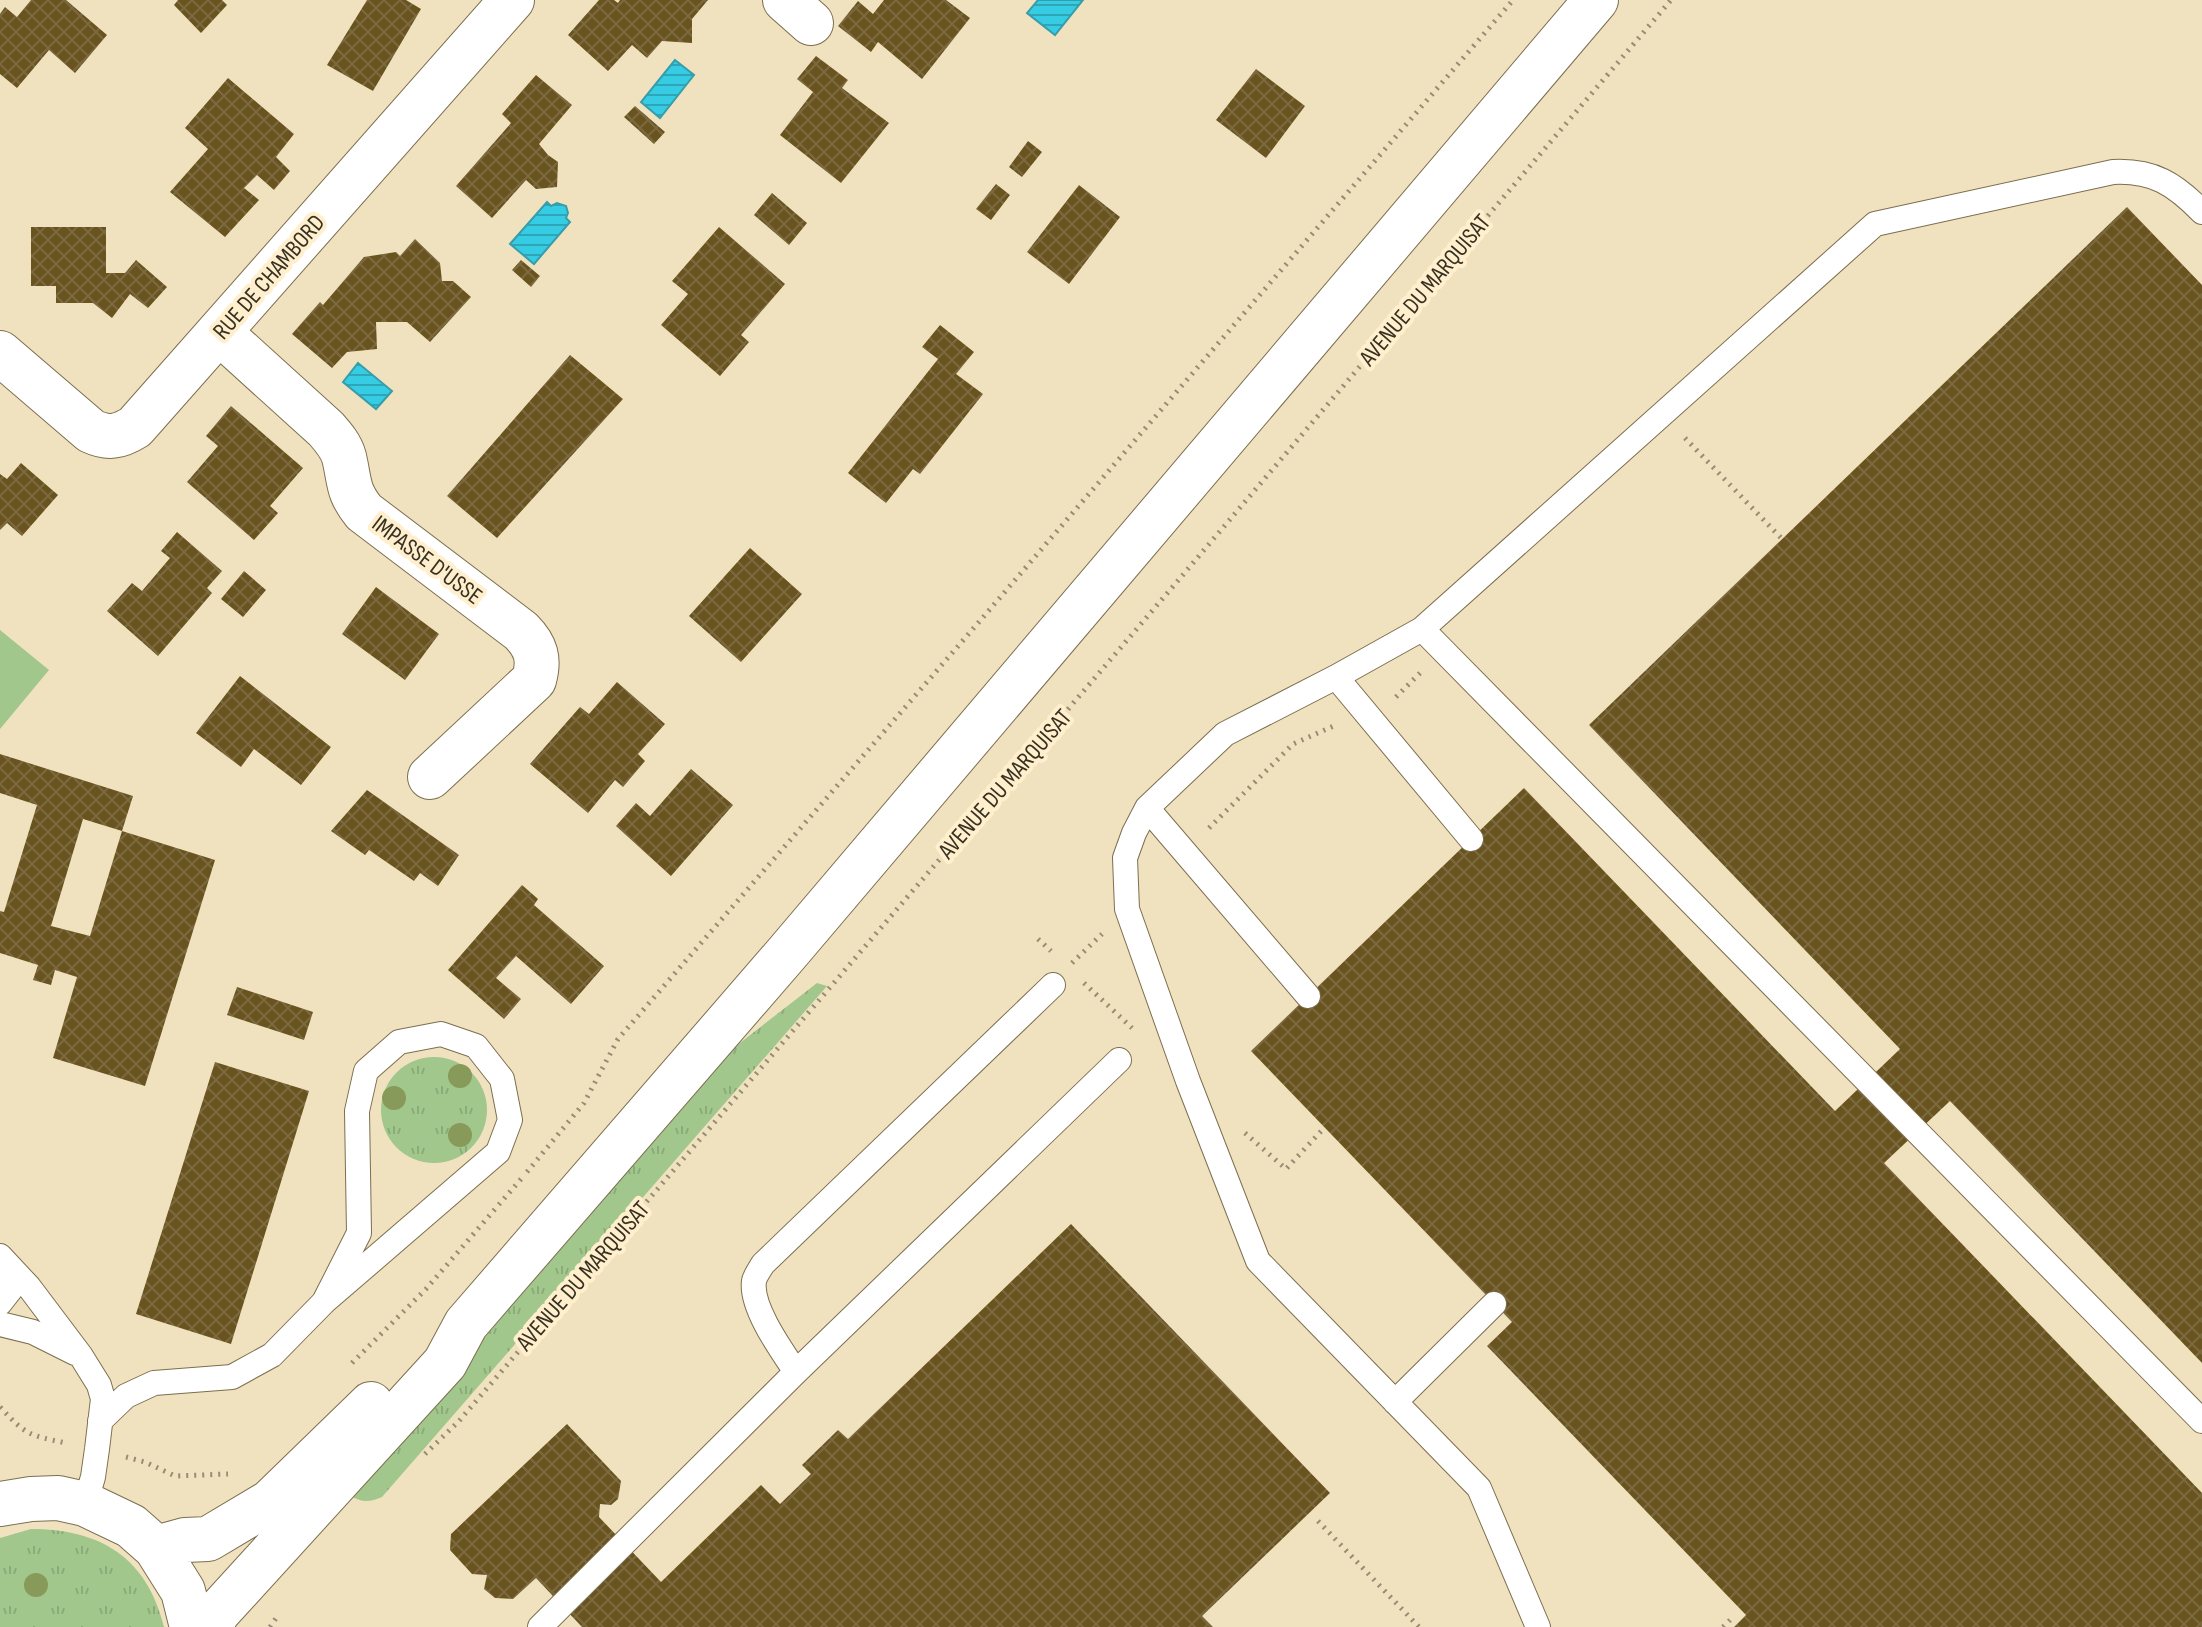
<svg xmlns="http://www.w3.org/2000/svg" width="2202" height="1627" viewBox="0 0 2202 1627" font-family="'Sofia Sans Condensed',sans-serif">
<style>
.grass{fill:url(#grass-tufts)}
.pitch{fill:#a1c78d}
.water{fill:url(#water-rules);stroke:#369eaa;stroke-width:2}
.building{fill:url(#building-cross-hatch)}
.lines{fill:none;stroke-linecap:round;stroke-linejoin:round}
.lane-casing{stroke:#7c6e4f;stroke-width:26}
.street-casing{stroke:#7c6e4f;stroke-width:46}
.secondary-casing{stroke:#7c6e4f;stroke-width:46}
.path{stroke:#978c74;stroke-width:5;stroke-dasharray:2 6;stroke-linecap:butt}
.lane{stroke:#fff;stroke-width:24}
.street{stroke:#fff;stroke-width:44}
.secondary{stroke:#fff;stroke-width:44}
.tree{fill:#879a5a}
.labels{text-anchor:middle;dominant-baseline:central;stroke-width:8;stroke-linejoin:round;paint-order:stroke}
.street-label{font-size:24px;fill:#373123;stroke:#ffefcc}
</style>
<defs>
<pattern id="grass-tufts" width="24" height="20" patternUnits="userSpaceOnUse" patternTransform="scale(2)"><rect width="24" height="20" fill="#a1c78d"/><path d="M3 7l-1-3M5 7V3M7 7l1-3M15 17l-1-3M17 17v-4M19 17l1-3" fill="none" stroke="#8bab79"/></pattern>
<pattern id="water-rules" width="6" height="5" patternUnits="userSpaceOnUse" patternTransform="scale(2)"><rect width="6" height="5" fill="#35cce4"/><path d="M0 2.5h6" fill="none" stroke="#2ea6b8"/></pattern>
<pattern id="building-cross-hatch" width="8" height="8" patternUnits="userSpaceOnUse" patternTransform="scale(2)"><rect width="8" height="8" fill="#695420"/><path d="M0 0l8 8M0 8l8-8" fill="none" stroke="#7b6a3f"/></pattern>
</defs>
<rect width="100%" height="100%" fill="#f1e2bf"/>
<path class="grass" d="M817,983L827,986L382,1497C370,1502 362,1503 351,1496L718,1060Z
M381 1110a53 53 0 1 1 106 0a53 53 0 1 1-106 0Z
M31,1529C100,1529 147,1557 164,1627H0V1538Z"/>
<path class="pitch" d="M0,630L49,670L0,729Z"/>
<path class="water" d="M1038,0H1083L1055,35L1027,13Z
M675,60L694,75L660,118L641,102Z
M547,202L551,206L557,203L566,206L568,213L566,218L570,222L534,264L510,244Z
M358,363L392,391L376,409L343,382Z"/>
<path class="building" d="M31,0H66L107,35L75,73L49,50L17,88L0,74V14L5,7L17,17Z
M178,0H222L227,5L201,33L174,5Z
M367,0H406L421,9L373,91L327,65Z
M599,0H614L618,3L620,0H708L692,19V43L662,41L647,58L632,45L608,71L568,35Z
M884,0H946L970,18L922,79L878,42L871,52L838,26L858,1L873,14Z
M816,56L848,80L842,88L889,123L841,183L780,135L813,92L797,79Z
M1256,69L1305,106L1266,158L1216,120Z
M536,75L572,105L539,144L548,155L558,162L557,187L536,189L526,180L492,218L456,186L511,123L502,114Z
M228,78L294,134L276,157L290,171L274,190L257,175L244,188L259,200L225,237L170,192L208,149L185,128Z
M635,106L665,132L654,144L624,117Z
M1028,141L1042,152L1022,177L1009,167Z
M996,184L1010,195L991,220L976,209Z
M1079,185L1120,217L1069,284L1027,252Z
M772,193L807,223L789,245L754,215Z
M2127,207L2202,285V1363L1950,1101L1884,1163L2202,1493V1627H1734L1746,1615L1487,1346L1512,1322L1251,1051L1524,788L1835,1111L1900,1049L1589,725Z
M31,227H106V273H125L136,260L167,287L148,308L130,294L112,318L93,303H56V286H31Z
M719,227L785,284L741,335L749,342L720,376L661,325L688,294L672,281Z
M415,239L440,263L442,281H453L471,297L430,342L407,322H376L377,349L347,352L332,368L292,334L320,302L323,305L364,257L396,252L400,256Z
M521,260L540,276L531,287L512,270Z
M940,325L974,352L956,374L983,394L920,474L913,469L886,503L848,473L938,359L922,347Z
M570,355L623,399L497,538L447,496Z
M231,406L303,468L270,506L278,513L254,540L187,482L218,446L206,436Z
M21,463L58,495L22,536L7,523L0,530V474L7,479Z
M177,532L222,571L207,588L212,593L158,656L107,611L132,583L142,591L170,558L161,551Z
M750,548L802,594L741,662L689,616Z
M244,571L266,590L243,617L221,599Z
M376,587L439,634L405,680L342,634Z
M240,676L331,747L301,785L254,749L241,767L196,733Z
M617,682L665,724L638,754L645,761L623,787L615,780L588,813L530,764L580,707L589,714Z
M0,754L133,796L122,831L83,819L51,926L90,936L122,831L215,860L145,1086L53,1058L77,977L55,970L51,985L33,980L38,965L0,953V911L4,912L37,805L0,793Z
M691,769L733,805L671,876L616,826L636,803L650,816Z
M367,790L459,855L438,886L420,873L414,881L369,850L365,855L331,831Z
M522,885L538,899L534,905L604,966L571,1004L516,956L496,978L521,999L504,1019L448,970Z
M237,987L313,1012L304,1040L227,1015Z
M215,1062L309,1091L231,1344L136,1314Z
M1071,1224L1330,1493L1202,1616L1213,1627H582L536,1578L513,1599L495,1598L484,1589L487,1575L472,1574L450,1550L451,1534L567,1424L621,1481L618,1499L611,1505L600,1504L599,1517L661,1582L761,1485L780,1504L811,1474L802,1465L838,1430L848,1439Z"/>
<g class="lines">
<g class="lane-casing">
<path id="lane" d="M1422,629L2202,1421
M1336,677L1471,839
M1147,808L1308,996
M0,1256L29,1287L81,1356L99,1385L103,1399L97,1449L93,1477L85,1504
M0,1303L11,1289L12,1269
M0,1324L33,1332L75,1353
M796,1372C782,1351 750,1307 754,1281C755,1276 760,1269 763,1264L1053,985
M1395,1402L1494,1304
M100,1421L126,1396L154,1383L232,1377L272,1355L324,1302L498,1152L510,1120L502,1079L476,1046L441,1034L399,1042L366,1071L357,1111L359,1233L324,1302
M540,1627L796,1372L1119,1060
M1538,1627L1479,1488L1258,1261L1188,1081L1127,909L1125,858L1134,833L1147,808L1225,734L1336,677L1422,629L1875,224L2113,172C2153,170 2175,184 2202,212"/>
</g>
<g class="street-casing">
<path id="street" d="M785,0L811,23
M220,333L326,429C333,437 341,446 344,457C350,482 347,491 364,512L521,631C536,646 540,659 534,680L430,777
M0,353L91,431C108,439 119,437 135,427L512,0"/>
</g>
<g class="secondary-casing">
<path id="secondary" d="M0,1504L31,1499L58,1498L85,1504L131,1526L156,1548L183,1591L192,1627
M156,1548L185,1540L208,1539L270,1502L371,1404
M209,1627L218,1612L445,1363L466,1324L788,952L1596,0"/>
</g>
<path class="path" d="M1685,438L1782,539
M1396,697L1420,673
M1209,828L1293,744L1336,725
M1038,939L1051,951
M1072,963L1102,934
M1084,983L1132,1028
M1245,1133L1286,1169L1324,1128
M527,1172L584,1103L618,1039L985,615L1513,0
M352,1363L426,1289L521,1179
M0,1407C26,1435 28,1435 66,1443
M425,1454L459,1421L1176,583L1671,0
M126,1457L145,1462L175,1476L228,1474
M1318,1521L1419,1627
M270,1627L279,1614
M1723,1627L1731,1619"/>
<use href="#lane" class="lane"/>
<use href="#street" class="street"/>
<use href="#secondary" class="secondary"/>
</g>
<g class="tree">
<circle cx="460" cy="1076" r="12"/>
<circle cx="394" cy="1098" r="12"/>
<circle cx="460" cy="1135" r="12"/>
<circle cx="36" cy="1585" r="12"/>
</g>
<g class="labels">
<g class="street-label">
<text transform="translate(269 277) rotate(-49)">RUE DE CHAMBORD</text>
<text transform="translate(1425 290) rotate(-50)">AVENUE DU MARQUISAT</text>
<text transform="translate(427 560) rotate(37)">IMPASSE D'USSE</text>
<text transform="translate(1005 784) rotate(-49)">AVENUE DU MARQUISAT</text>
<text transform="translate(583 1276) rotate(-49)">AVENUE DU MARQUISAT</text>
</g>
</g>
</svg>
